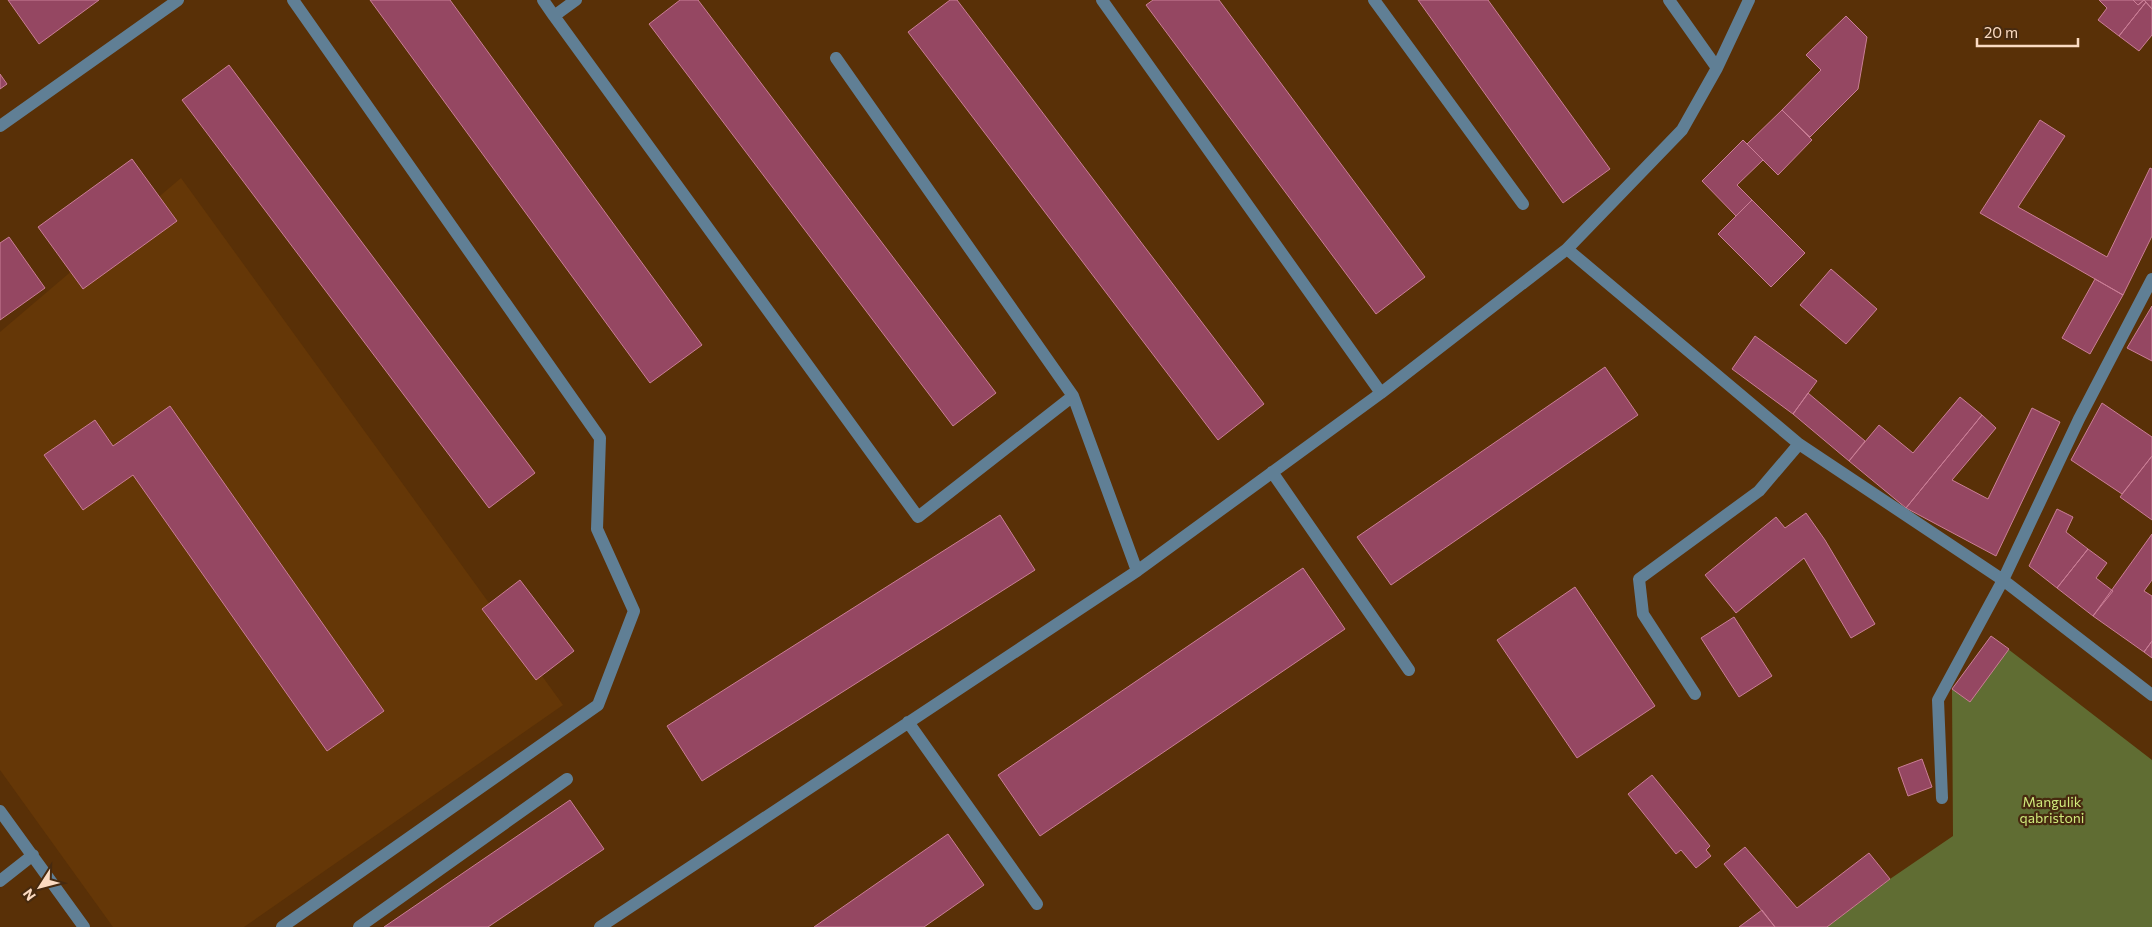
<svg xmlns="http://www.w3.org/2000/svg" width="2152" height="927" viewBox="0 0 2152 927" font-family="Commissioner,sans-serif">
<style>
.built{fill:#653707}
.green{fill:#606d33}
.building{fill:#954762;stroke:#ca7e96}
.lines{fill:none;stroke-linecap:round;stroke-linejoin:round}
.minor{stroke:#607f95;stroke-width:12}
.labels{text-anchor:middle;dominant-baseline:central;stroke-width:4.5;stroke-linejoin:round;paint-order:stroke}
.park-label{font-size:14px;fill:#d0e97b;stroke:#472a0f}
</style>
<rect width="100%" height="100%" fill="#593007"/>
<path class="built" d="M181,178L563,705L244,927H113L0,770V332Z"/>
<path class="green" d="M1991,636L2152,760V927H1827L1890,879L1953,836L1952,689Z"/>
<path class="building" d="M8,0H99L39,44Z
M370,0H450L702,345L650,383Z
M680,0H698L996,393L953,426L649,24Z
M950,0H957L1264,404L1218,440L908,32Z
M1153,0H1219L1425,277L1376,314L1146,5Z
M1418,0H1488L1610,169L1563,203Z
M2099,0H2133L2138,5L2144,0L2146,2L2119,36L2098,20L2107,8Z
M2133,0H2152V9L2144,0L2138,5Z
M2146,2L2152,9V35L2139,51L2119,36Z
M1846,16L1867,37L1858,89L1810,137L1782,110L1821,70L1806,55Z
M229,65L535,473L489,508L182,100Z
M0,74L7,84L0,89Z
M1782,110L1812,140L1778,175L1747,144Z
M2040,120L2065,136L2018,207L2107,257L2150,168L2152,169V236L2123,295L1980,213Z
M1743,140L1763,160L1737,185L1752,200L1736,216L1702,181Z
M132,159L177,221L83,289L38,227Z
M1752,200L1805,253L1771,287L1718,234Z
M9,237L45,288L0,320V243Z
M1831,269L1877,309L1846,344L1800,305Z
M2095,279L2123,295L2090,354L2062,338Z
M2152,306V361L2127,348Z
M1755,336L1817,381L1793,414L1732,369Z
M1605,367L1638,415L1391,585L1357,537Z
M1808,393L1865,441L1849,461L1793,414Z
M1960,397L1982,415L1906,508L1849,461L1879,425L1913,453Z
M2102,403L2152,437V456L2122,494L2071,460Z
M170,406L384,711L327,751L133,475L83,510L44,455L95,420L113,446Z
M2032,408L2060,422L1996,556L1906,508L1982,415L1996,428L1952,480L1988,499Z
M2152,456V520L2120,497Z
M2057,509L2073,517L2066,532L2088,549L2057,588L2029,566Z
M1806,513L1825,540L1875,624L1851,638L1804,558L1736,613L1705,575L1776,517L1785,528Z
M1000,515L1035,570L702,781L667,726Z
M2152,534V580L2144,591L2152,596V641L2144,652L2093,616Z
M2088,549L2107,563L2096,578L2113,591L2093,616L2057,588Z
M1303,568L1345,629L1040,836L998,775Z
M520,580L574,651L536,680L482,609Z
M1575,587L1655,706L1577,758L1497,640Z
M1734,617L1772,676L1739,697L1701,638Z
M1991,636L2009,649L1970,702L1952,689Z
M2152,641V658L2144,652Z
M1922,759L1932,787L1908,796L1898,768Z
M1652,775L1710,846L1706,850L1711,856L1696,868L1681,850L1676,854L1628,794Z
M570,800L604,849L488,927H384Z
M948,834L984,885L924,927H814Z
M1745,847L1797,908L1869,853L1890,879L1827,927H1775L1724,864Z
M1762,910L1775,927H1739Z"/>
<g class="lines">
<path class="minor" d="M543,0L554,16
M576,0L554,16L918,517L1073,396
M1102,0L1381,393
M1374,0L1523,204
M836,58L1073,396L1137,571
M1717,68L1749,0
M0,126L178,0
M1567,249L1682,130L1717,68L1669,0
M1272,472L1409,670
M1695,694L1643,614L1639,579L1759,491L1799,444
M908,722L1037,904
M1942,798L1938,700L2003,580L2079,419L2152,279
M0,811L84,927
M0,881L33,855
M282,927L598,705L634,611L597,529L600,438L293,0
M359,927L567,779
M600,927L1137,571L1381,393L1567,249L1799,444L2003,580L2152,695"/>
</g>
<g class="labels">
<g class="park-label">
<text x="2052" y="801">Mangulik<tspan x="2052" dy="16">qabristoni</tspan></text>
</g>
</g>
<g transform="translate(40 887) rotate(234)" stroke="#472a0f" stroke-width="4" paint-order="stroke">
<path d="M0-4L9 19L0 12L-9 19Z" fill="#fbdbc2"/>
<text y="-8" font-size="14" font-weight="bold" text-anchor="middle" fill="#fbdbc2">N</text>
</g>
<path d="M1977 38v8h101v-8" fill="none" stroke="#fbdbc2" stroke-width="2.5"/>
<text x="1984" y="38" font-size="15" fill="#fbdbc2" stroke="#472a0f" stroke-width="4" paint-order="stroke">20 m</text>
</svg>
